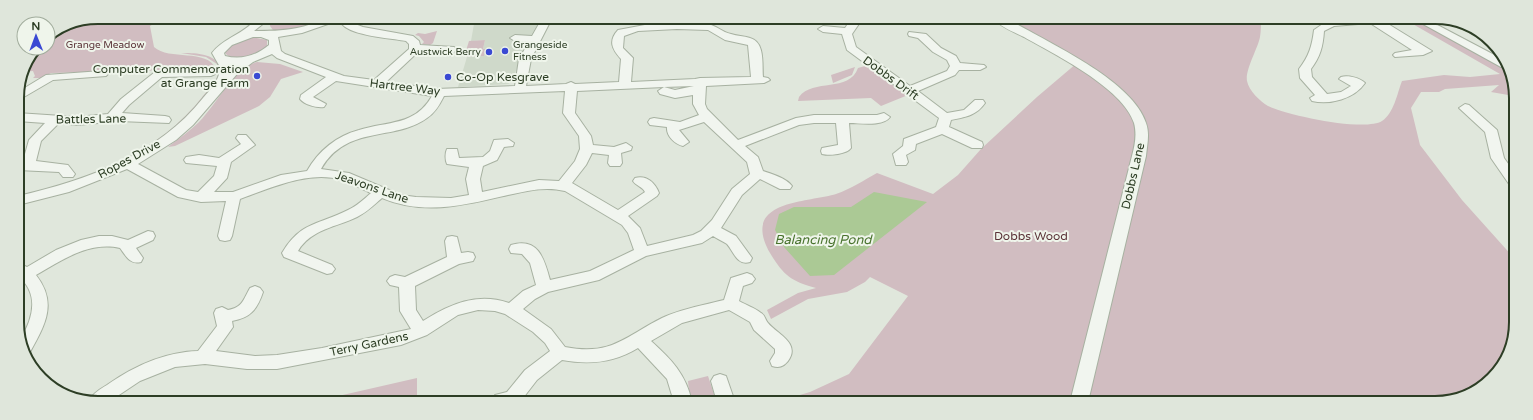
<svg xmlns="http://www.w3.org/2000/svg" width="1533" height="420" viewBox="0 0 1533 420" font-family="'Varela Round',sans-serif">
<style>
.built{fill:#cfd9ca}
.green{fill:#d1bdc1}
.water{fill:#abc995}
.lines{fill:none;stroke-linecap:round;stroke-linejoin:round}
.minor-casing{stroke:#a7b1a1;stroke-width:2}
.minor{fill:#f1f5ef;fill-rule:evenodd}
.poi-dot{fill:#3a49d3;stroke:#eff5eb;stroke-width:1.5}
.labels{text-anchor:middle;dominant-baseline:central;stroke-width:4;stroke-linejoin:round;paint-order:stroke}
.far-park-label{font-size:10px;fill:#5a3237;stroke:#eff5eb}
.far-poi-label{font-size:10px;fill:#2d3e25;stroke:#eff5eb;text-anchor:start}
.poi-label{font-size:12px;fill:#2d3e25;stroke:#eff5eb;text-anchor:end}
.street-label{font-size:12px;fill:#2d3e25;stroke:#eff5eb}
.park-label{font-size:12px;fill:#5a3237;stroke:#eff5eb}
.water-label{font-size:13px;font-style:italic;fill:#49732e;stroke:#eff5eb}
.rim{fill:none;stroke:#2d3e25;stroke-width:2}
</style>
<rect width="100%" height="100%" fill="#e0e7dc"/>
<path class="built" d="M539,22L525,45L512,82L508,84L458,87L467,57L484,56L486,50L483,49L485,40L471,41L474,24Z"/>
<path class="green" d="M98,17H165L150,26L154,47C169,61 207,48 216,69L51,73L41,78H33L35,76L33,71L23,72L25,63L36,48H48V36L67,23Z
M271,17H331C313,24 292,33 273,30L270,26Z
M411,17H451L463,19L548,18L546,22L448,25V24Z
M1001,18H1261C1261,24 1261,31 1260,37C1258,48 1245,70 1247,81C1249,91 1260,101 1268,106C1287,115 1364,132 1382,121C1394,113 1397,94 1402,81L1444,75L1470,77L1500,74L1404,19H1428L1508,71L1514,82V96L1491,92L1499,85L1445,89L1439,92H1421L1411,108L1420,145L1462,200L1514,258V338L1488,383L1440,403L776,402L810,392L849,374L908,296L870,277L865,282L847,292L808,299L771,319L767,310L798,293L816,288C791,281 784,276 770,253C740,200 806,203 836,194C851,189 864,180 877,173L933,194L958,175L981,149L1037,97L1077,63Z
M437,31L433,43L430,45L422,44L424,42L419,36L415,35L418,33L425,34Z
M251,37L267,40V46C259,55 234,64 225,53L227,47Z
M485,40L483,49H486L484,56L464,57L469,41Z
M181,53C195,53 210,53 220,64L221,75L211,90L179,126L137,154L94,174L41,191L18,196V195C87,183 160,152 203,96C210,88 218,80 219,70L217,64L206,57Z
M257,62L280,64L303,72L281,79L270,97L259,106L175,146L168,147C178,139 190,131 199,122C216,105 235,67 257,62Z
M865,66L908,95L881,106L871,98L798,101L799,97C813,78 849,93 858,68Z
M855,67L852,75L833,83L831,75Z
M708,376L714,394H717L722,402H690L688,381Z
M417,378V402H312Z"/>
<path class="water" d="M874,192L927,202L834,275L810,276L784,247L775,230L779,214L794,207H851Z"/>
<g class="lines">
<g class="minor-casing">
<path id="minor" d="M257,17H267L264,23L254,31C268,31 282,31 297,28C316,24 327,17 348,17L302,33L278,37L281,51L285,54L344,76L374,80L409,49V44L406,41C390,38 352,36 342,24L343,22L347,21L363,27L413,36L419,41L420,45L454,47L456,49L452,55L448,56L444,55L443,52L419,51L386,82L436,89L515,86L519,59L529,42L515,41L510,38L515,35L532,36L540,22L544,21L549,24L531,59L526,86L566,84L571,82L575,84L619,82L621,59C612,49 608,41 618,30L650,24H708C717,26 722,32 731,34C737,36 744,36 750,38C765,42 762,63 763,77L768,78L770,80L764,83L706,86L705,104L707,109L738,140L796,118L814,115H877L884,113L890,117C883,127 860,123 849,123L851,148C847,154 830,156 822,154L821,151L822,148L838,145L836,123H814L799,125L745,146L758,157L763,171C772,174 786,178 792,186L790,189H780L760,179L742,195L721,228L736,236L752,258L750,262C737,266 734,252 727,244C723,241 717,239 713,236L702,243L646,256L599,280L548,292L535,299L523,309L551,329L565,347C612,356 624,337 662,318C681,309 704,305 724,300L731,278L747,273L752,275L755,279L752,283L743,286L739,301C746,305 755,308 761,313C765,315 765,320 768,323C777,334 801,343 788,361C783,367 779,368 772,366L770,361L775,353V349L754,330L750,322L729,310L682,323L651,341C671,359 686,374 692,402H674L667,379L638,348C614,363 589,365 562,360L537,380L520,402H493L495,395L507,392L525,370L550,351L545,343L533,332L505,314L495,311L478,310L458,315L427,335L401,345L277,369H247L205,364L175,367L140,381L110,401H89C92,394 100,389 107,385C134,366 165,352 198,351L217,326L214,313L216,309L222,307L228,310C243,307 243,300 250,288L255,286L260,288L263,292C257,310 250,318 232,321L233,327L216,351L255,356L277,355L322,348L411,329L400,311L399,287L390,285L387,281L390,277L395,275L405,277L447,257L445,241L447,237L452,236L457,237L461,253L468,252L473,253L475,257L473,261L459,264L415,286L416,310L423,321C450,304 477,292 509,303L523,291L536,285L530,263L522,254L511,253L509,249L511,245C538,237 544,258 550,280L590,271L634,250L628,233L622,225L565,191C545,186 527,191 508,195C465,205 425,216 382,198C374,205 367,212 357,217C337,227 311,229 298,251L332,265L335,269L332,273L327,274L284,257L282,253C301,221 319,225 348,210C357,206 364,199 371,193C362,189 352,183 342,180C309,170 271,188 240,199L232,236L230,240L225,241L220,240L218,236L226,201L201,202L178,197L127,169L69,192L18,205V196C87,180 158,155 203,98C211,89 220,80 220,67L212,53C224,37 246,34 257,17ZM677,29L708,30L725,40L748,45L751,77L700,78L695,79L631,82L633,58L623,48L624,36L638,31ZM253,37H261L269,40V45C256,56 241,60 225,56L224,53L232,45ZM272,54L277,58L326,77L301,95L300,99C305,105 317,108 324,107L326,104L313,97L336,81L432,96C415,126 388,121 359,130C337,136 319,150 307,171L281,175L233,192H214L227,178L231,162L255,145L246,135H238L236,138L241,144L219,158L199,155L186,157L184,160L186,163L217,166L214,176L198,192L186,190L138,164L176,140L193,125L237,74L253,62ZM694,86L675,90L664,87ZM664,87L658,91L660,94L675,98L693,95V104L699,115L680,122L654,118L650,119L648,122L650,125L667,127C666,136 675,144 683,146L689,142L679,130L704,122L747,162L750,174L732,189L712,220L701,231L693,235L647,246L640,228L628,216L657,196L659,193C655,183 647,175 635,178L633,181C636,186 642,186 645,192L618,210L572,183L586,165L592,153L609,155L608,163L610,166H620L622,163L621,153L631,150L632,147L626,143L614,147L593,145L591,136L575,113L577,91ZM565,91L563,113L579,136L580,149L575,161L559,181L539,180L482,192L480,179L483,166L497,160L504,147L513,146L514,143L508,139L494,140L490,151L483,157L459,158L457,149H447C445,153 445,160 447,164L469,167L466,179L469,195L451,198L416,197L401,195L349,173L321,169C347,124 394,142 427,118C435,113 440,104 444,96Z
M852,18H863L852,34L856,47L910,86L947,71L950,66L947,60L933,52L918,38L909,36L908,34L909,32L926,34L941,48L956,56L960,63L984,65L986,67L980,70H959L955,75L918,91L947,113L964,110L975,100H983L985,103C976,116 965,117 951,120L949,127L982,142L983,145L982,148H972L942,134L916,144L915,150L906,155L908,162L906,165H896L893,154L903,146L904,139L936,127L939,118L847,50L842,34L823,32L818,29L823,26L845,28Z
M993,18H1006C1044,41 1132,79 1146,123C1150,134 1147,145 1146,156L1088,402H1070L1132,156C1135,145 1137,134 1134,123C1123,88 1054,54 1024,37C1014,32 1000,27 993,18Z
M1346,18L1380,19L1432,51L1423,55L1395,57L1393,55L1395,53L1412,50L1370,23L1334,26L1324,31C1323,47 1320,57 1311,69L1312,77L1327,94L1341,92L1351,86L1339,79L1341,77C1348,75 1360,78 1365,83C1354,99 1330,105 1312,101L1310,98L1315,95L1300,78L1299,69C1309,56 1312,46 1314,30L1327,21Z
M1414,19H1426L1502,59L1507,68L1501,67Z
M171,70H211L217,73L211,76L162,77L129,105L122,113L165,116L169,117L171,120L169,123L119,121L77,125L59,123L41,141L36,161L68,165L75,174L73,177H63L59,172L18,170V162L23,161L29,140L45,123L17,121V113L77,117L108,114L121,99L155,72Z
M102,71L108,74L106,76L53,80L17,101L18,92L46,75Z
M1465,104L1469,105L1497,130L1504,158L1514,172V185L1509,184L1491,158L1485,132L1459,108Z
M148,231L153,232L155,236L153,240L136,248L143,258L141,262C130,265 126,256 120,248C89,241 62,260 36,275C58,303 45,325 30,352L27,353L20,340C33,319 40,294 18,276V263L27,267L56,250L81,240L99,236H112L128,240Z
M720,374L726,376L735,402H717L711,381L714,376Z"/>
</g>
<use href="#minor" class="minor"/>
</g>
<g class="poi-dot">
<circle cx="505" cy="51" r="4"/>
<circle cx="489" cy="52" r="4"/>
<circle cx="257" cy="76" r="4"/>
<circle cx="448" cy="77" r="4"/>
</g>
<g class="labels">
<g class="far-park-label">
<text x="105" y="45">Grange Meadow</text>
</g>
<g class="far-poi-label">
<text x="513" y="45">Grangeside<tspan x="513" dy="12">Fitness</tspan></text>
<text x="481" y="52" text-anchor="end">Austwick Berry</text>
</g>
<g class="poi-label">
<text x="249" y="69">Computer Commemoration<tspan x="249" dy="14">at Grange Farm</tspan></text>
<text x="456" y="77" text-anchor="start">Co-Op Kesgrave</text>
</g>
<g class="street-label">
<text transform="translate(891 78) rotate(36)">Dobbs Drift</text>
<text transform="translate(405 87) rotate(7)">Hartree Way</text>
<text transform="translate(91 119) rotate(-1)">Battles Lane</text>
<text transform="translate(129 159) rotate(-28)">Ropes Drive</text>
<text transform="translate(1133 176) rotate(-77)">Dobbs Lane</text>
<text transform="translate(372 187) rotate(19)">Jeavons Lane</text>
<text transform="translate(369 344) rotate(-12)">Terry Gardens</text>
</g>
<g class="park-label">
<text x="1031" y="236">Dobbs Wood</text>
</g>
<g class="water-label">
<text x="823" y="240">Balancing Pond</text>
</g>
</g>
<path d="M0 0H1533V420H0ZM98 24H1435A74 74 0 0 1 1509 98V322A74 74 0 0 1 1435 396H98A74 74 0 0 1 24 322V98A74 74 0 0 1 98 24Z" fill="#dfe6db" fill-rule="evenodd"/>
<path class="rim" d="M98 24H1435A74 74 0 0 1 1509 98V322A74 74 0 0 1 1435 396H98A74 74 0 0 1 24 322V98A74 74 0 0 1 98 24Z"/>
<g transform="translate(36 36) rotate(359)"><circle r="19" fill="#eff5eb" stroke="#a1ac9c"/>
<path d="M0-3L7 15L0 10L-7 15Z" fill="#3a49d3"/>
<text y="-6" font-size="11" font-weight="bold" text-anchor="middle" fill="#2d3e25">N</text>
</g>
</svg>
